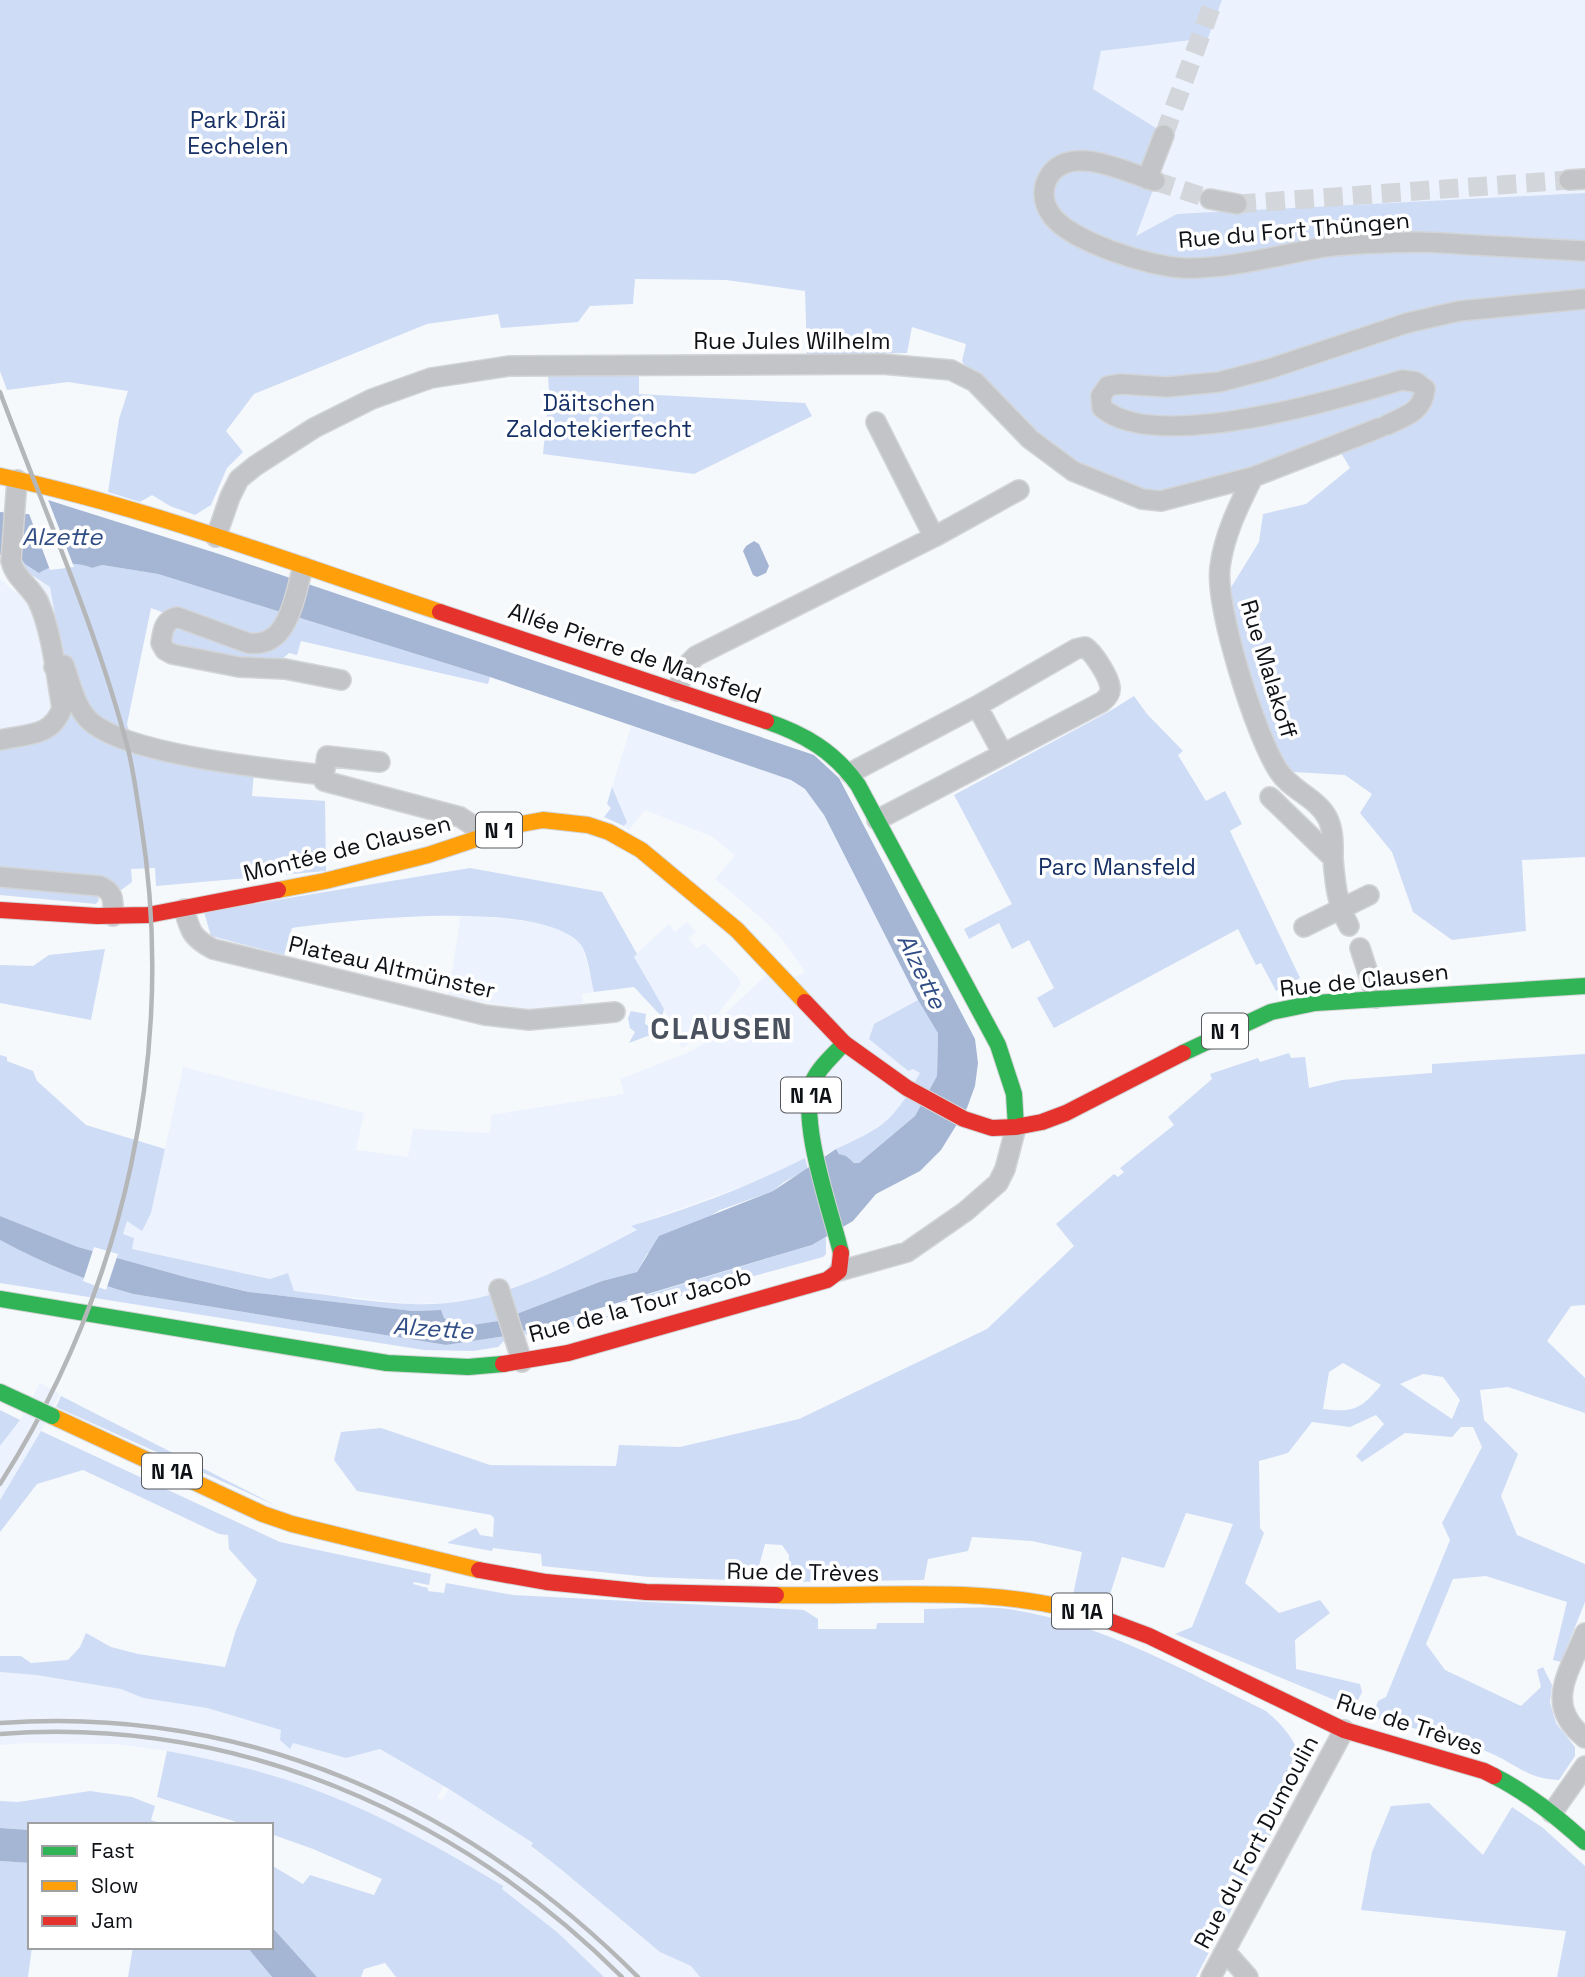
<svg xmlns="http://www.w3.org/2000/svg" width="1585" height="1977" viewBox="0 0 1585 1977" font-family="'Space Grotesk',sans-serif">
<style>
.built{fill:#ecf2fe}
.green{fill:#cedcf6;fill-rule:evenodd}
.water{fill:#a5b6d5}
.pier{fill:#f6f9fc}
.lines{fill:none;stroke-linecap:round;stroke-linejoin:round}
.street-tunnel{stroke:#d3d6da;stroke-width:19;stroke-dasharray:19 10;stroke-linecap:butt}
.street-casing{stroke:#d2d4d6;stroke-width:22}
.fast-casing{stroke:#d2d4d6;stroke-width:18}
.slow-casing{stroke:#d2d4d6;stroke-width:18}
.jam-casing{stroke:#d2d4d6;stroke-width:18}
.street{stroke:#c3c4c7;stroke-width:19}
.fast{stroke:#30b455;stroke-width:16}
.slow{stroke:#ff9f0a;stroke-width:16}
.jam{stroke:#e5322d;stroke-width:16}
.rail{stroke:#b5b6b8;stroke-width:4.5}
.fast-bridge-casing{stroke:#d2d4d6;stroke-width:18;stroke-linecap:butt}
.fast-bridge{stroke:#30b455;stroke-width:16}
.labels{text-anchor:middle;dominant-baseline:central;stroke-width:7;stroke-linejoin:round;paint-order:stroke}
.shield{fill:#fff;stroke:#56585c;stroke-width:2}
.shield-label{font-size:21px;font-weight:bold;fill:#0e1116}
.park-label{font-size:23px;fill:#163065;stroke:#fff}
.street-label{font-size:23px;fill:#0e1116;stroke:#fff}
.water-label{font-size:24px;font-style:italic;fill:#314d85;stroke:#fff}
.district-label{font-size:30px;font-weight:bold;letter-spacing:2px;fill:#4b525f;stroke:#fff}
</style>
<rect width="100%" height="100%" fill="#f6f9fc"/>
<path class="built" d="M1222,0H1585V193L1135,237L1171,138L1093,89L1101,51L1208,38Z
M0,561H17L32,577L50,587L64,665L58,720L0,740V579L16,593L22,591Z
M631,726L791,780L805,789L824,815L918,1000L874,1024L869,1038L907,1071L913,1069L920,1073L896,1113L867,1135L828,1153L805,1158L768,1177L632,1226L638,1230L552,1274L484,1297L448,1303L412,1304L294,1291L288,1273L271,1279L131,1249L123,1235L127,1220L151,1213L183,1067L364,1113L356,1150L408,1157L413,1129L490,1133L491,1115L624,1094L620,1079L687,1053L702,1045L728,1011L766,975L796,977L805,972L785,943L768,924L715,879L735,856L713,837L645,810L629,830L624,826L627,822L612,787Z
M461,914L549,924L567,933L583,947L594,992L582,994L583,1002L579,1006L532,1010L448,996Z
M687,922L696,932L688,938L697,949L704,943L738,977L741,984L702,1034L682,1048L675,1028L633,957L669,924L675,932Z
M40,1383L60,1394L41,1431L0,1500V1446L20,1420Z
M0,1672L36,1675L121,1689L143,1698L207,1708L281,1730L290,1749L293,1743L346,1758L380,1749L444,1786L437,1798L442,1800L449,1789L533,1843L531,1847L557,1866L660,1952L691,1966L700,1977H604L557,1932L502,1889L321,1792L260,1772L167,1751L116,1744L26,1743L0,1745Z"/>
<path class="green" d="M0,0H1222L1208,38L1101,51L1093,89L1172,138L1136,236L1177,214L1585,193V857L1522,860L1526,931L1452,940L1413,912L1392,852L1360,813L1372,794L1345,775L1294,772L1284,767L1263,726L1240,654L1230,589L1259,542L1263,514L1306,504L1350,468L1337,446L1161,501L1073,471L975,382L962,361L966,344L912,327L907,353L807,355L805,291L726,280L635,279L633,304L590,306L578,322L501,328L498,314L427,324L254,394L226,431L243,452L227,468L211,505L195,515L170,506L152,495L140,502L108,492L119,419L128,391L68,382L7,390L0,371Z
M548,372H639V394L805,403L812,416L694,474L543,454L549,393Z
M18,554L49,567L80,563L92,568L102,565L158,574L490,677L488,684L301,641L297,655L289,653L279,662L165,650L175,617L151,608L127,724L132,741L254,772L252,796L325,801L326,871L156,886L155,868L131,869L132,882L113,896L97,895L99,900L96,904L0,895V740L51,728L64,665L50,587L24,570Z
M1134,696L1147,714L1183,751L1178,755L1206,801L1225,791L1242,824L1230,831L1300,978L1276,991L1261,963L1256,965L1238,929L1054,1028L1037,998L1054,988L1029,940L1012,949L999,923L969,939L964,929L1012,904L954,795L1110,711Z
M612,787L627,822L624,826L604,817L611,808L607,804Z
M470,868L602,892L637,954L634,957L664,1009L662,1017L634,987L594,992C591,981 588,954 581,945C544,898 350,920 292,928L284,955L211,936L204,912Z
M105,949L91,1020L0,1003V965L33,966L49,955Z
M918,1000L938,1032L937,1076L915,1116L859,1163C851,1164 839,1156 836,1149C885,1127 894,1120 920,1073L913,1069L908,1071L869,1039L874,1024Z
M631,1011L646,1014L645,1024L654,1029L653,1034L629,1043L635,1032L630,1028L628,1018Z
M1289,1053L1291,1058L1305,1057L1309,1088L1342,1080L1432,1073V1064L1585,1054V1305L1571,1306L1547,1341L1585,1378V1413L1508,1387L1480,1390L1484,1420L1518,1454L1501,1496L1517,1535L1585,1564V1602L1561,1662L1553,1660L1567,1602L1486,1576L1453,1579L1426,1644L1445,1670L1521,1706L1541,1687L1537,1670L1543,1667L1552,1685L1550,1702L1556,1723L1575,1747V1756L1559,1780C1527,1779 1515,1763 1488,1752C1452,1736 1410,1728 1372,1717L1378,1701L1386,1697L1450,1540L1442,1523L1482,1447L1473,1427H1461L1452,1437L1405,1433L1362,1462L1356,1456L1384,1424L1376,1415L1350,1427L1312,1422L1288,1453L1259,1461L1260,1528L1264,1533L1245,1583L1279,1613L1320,1600L1330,1613L1295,1640L1296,1669L1360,1684L1362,1692L1354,1708L1175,1634L1192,1627L1233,1524L1186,1513L1164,1568L1122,1557L1107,1604L1073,1595L1082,1552L1032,1541L972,1537L968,1551L928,1559L924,1580L788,1582L789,1555L782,1545L765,1544L755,1581L649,1577L542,1566L541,1554L493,1548L492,1551L447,1543L476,1528L480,1535L493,1537L494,1518L491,1515L357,1491L334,1460L341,1432L381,1428L490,1465L616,1466L619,1445L680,1447L799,1419L987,1329L1074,1246L1056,1224L1114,1174L1118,1177L1124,1172L1120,1168L1174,1125L1168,1117L1212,1079L1210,1074L1258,1058L1260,1062ZM1343,1363L1381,1385C1361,1409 1354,1413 1323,1409L1329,1372ZM1423,1374L1443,1377L1460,1400L1452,1419L1400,1384Z
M0,1055L7,1057V1061L33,1071L37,1081L86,1125L165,1149L151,1213L142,1231L127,1221L123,1234L134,1238L132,1249L270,1279L288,1273L294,1291C333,1295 372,1303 411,1304C494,1308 566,1267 637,1230L631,1226C691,1208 750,1186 805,1158L808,1169L784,1182L773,1191L720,1210L647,1254L637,1272L602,1281L498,1321L459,1327L444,1318L440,1310L413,1311L250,1292L189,1278L78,1247L0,1216Z
M826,1237V1254L823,1257L682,1296L620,1303L812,1245Z
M0,1240C42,1263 87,1281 133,1294L446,1345L506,1336L589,1312L597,1316H612L534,1338L525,1334L504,1341L498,1347L473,1351L424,1350L0,1283Z
M61,1396L277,1506L56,1407Z
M0,1410L20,1420L0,1446Z
M41,1431L280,1542L431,1574L429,1585L414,1582L413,1584L428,1588V1591L444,1593L446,1583L513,1595L804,1610L818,1619V1629H876L877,1623H924V1609C953,1609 986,1605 1015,1610C1105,1625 1186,1671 1266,1711C1287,1729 1302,1747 1302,1775L1196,1977H700L691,1966L660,1952L557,1866L531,1846L533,1843L449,1789L380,1749L346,1758L293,1743L290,1749L280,1740L281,1730L207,1708L143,1698L121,1689L36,1675L0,1672V1656H21L31,1663L68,1660L80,1647L86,1633L111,1647L138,1654L225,1667L236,1630L257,1580L229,1549L228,1535L219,1534L83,1470L37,1484L0,1532V1500Z
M167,1751C220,1761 273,1773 323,1793C386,1817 445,1851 503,1886L502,1889L557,1932L604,1977H396L385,1963L364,1969L361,1977H317L271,1926V1865L303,1884L310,1875L374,1895L382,1879L313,1849L271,1834V1825H246L157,1797Z
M90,1791L132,1797L155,1806L151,1820L167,1825H30V1830L0,1828V1801L18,1802Z
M1429,1803L1483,1855L1512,1807L1543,1828L1585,1866V1977H1557L1566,1931L1361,1910L1372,1852L1391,1806Z
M0,1861L30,1863V1947H32L28,1977H0Z
M133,1947H247L272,1977H128Z"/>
<path class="water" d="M48,500L219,554L814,755L839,778L975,1039L978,1063L975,1086L967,1108L941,1150L920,1171L876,1194L853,1221L812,1245L506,1336L446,1345L133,1294C87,1281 42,1263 0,1240V1216L78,1247L189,1278L249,1292L413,1311L441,1310L444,1318L459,1327L498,1321L602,1281L637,1272L659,1236L773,1191L836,1149L839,1154L846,1156L854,1163H859L915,1116L937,1076L938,1033L918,1000L824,815L805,789L791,780L490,677L158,574L102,565L92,568C75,561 55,563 39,573L25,564L18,554L0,555V512L40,515Z
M754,541L759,544L769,566L766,573L757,577L753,575L743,551L746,546Z
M0,1828L30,1830V1863L0,1861Z
M271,1926L317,1977H272L247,1947H271Z"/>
<path class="pier" d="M47,497L74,567L50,570L28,511L38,512Z
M94,1247L118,1254L106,1290L83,1281Z"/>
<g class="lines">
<path class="street-tunnel" d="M1164,135L1214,0
M1155,181L1210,199
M1237,204L1569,180"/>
<g class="street-casing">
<path id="street" d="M1147,179L1164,135
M1569,180L1585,179
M1155,181C1125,172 1068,142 1048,178C1042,189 1043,202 1050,213C1067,241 1151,267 1184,268C1226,270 1283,254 1325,247C1355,243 1386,243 1416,242C1435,242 1455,244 1474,245C1511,247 1548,249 1585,251
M1210,199L1237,204
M876,422L934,537
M1387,425C1405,416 1423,412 1425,389L1416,382L1402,380C1339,399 1156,454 1102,408L1101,396L1108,386L1121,384L1167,387L1219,382L1269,369L1407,323L1459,311L1585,299
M1253,477C1239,505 1224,535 1220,567C1215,607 1255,734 1278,770C1290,790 1316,797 1327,817C1334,830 1333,845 1333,859C1335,883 1337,904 1349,926
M216,537L230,497L239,479L255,466L314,428L372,399L431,378L509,366L882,364L951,370L975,382L1030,439L1073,471L1142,499L1161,501L1253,477L1379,428
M303,567C294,597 289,649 248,643L177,617C163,621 163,631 161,643L165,650L172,654L239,667L285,669L341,680
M54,667L64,665C71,684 75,708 91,722C129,755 271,769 324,775V781L460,817L486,834
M677,691L686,666L696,656L934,537L1019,490
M977,706L1076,649L1085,647C1094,653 1109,677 1110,687C1111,694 1107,698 1102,702L1003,754
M0,740C27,734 52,737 62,708C56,675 52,631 38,601C30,586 15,578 11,561L17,480
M850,773L977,706L1003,754L877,820
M324,775L327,756L380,762
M1270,797L1333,858
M0,877L100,886C115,892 113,902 113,916
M184,909C190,931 192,938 213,949L485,1015L529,1020L615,1012
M1304,927L1369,895
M1360,948L1376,998
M839,1271L907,1252L966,1211L998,1183L1005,1169L1016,1127
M499,1289L522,1362
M1585,1633C1569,1673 1543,1705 1585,1738
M1552,1813L1585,1766
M1225,1951L1248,1977
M1211,1977L1344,1730"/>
</g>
<g class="fast-casing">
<path id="fast" d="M766,721C804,734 834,751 858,785L998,1045L1014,1094L1016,1127
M1183,1053L1271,1012L1315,1003L1585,986
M841,1253C831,1211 798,1121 813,1081C819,1067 834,1055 844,1043
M0,1299L387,1363L468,1367L503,1364
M0,1392L26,1404
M1494,1776C1528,1793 1557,1817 1585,1842"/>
</g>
<g class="slow-casing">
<path id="slow" d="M0,476C150,508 295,564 440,612
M278,890L325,881L428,855L521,824L543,820L588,825L609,832L641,850L737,930L805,1002
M52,1416L263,1514L292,1524L479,1570
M776,1595C885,1598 1005,1582 1109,1621"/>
</g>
<g class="jam-casing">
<path id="jam" d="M440,612L766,721
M0,910L97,916L148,915L278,890
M805,1002L844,1043L907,1088L964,1119L992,1128L1016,1127L1042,1122L1066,1113L1183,1053
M503,1364L568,1353L827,1280L839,1271L841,1253
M479,1570L546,1582L646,1592L776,1595
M1109,1621L1149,1636L1344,1730L1484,1771L1494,1776"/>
</g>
<use href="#street" class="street"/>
<use href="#fast" class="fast"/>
<use href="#slow" class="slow"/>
<use href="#jam" class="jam"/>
<path class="rail" d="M0,392C44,510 96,627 128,749C134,773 137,799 141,823C177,1052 125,1288 0,1484
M0,1723C246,1705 466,1805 638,1977
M0,1734C235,1716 457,1813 622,1977"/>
<g class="fast-bridge-casing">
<path id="fast-bridge" d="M26,1404L52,1416"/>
</g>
<use href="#fast-bridge" class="fast-bridge"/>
</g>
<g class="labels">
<g class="shield">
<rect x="476" y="812.5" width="46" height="35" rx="5"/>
<rect x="1202" y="1013.5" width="46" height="35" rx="5"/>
<rect x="781" y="1077.5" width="60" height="35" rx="5"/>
<rect x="142" y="1453.5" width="60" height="35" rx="5"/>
<rect x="1052" y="1593.5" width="60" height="35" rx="5"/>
</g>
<g class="shield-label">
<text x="499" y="830">N 1</text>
<text x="1225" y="1031">N 1</text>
<text x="811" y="1095">N 1A</text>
<text x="172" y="1471">N 1A</text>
<text x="1082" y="1611">N 1A</text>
</g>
<g class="park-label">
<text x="238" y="120">Park Dräi<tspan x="238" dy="26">Eechelen</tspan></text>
<text x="599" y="403">Däitschen<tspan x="599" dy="26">Zaldotekierfecht</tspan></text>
<text x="1117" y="867">Parc Mansfeld</text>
</g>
<g class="street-label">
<text transform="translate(1294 230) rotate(-5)">Rue du Fort Thüngen</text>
<text x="792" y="341">Rue Jules Wilhelm</text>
<text transform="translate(635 653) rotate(19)">Allée Pierre de Mansfeld</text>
<text transform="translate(1269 669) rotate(73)">Rue Malakoff</text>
<text transform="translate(347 848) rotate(-14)">Montée de Clausen</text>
<text transform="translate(392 967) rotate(13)">Plateau Altmünster</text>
<text transform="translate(1364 980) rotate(-6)">Rue de Clausen</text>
<text transform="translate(640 1305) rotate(-15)">Rue de la Tour Jacob</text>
<text transform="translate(803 1572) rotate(1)">Rue de Trèves</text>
<text transform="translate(1410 1724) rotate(18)">Rue de Trèves</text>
<text transform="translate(1256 1842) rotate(-62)">Rue du Fort Dumoulin</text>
</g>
<g class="water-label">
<text x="62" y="536">Alzette</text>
<text transform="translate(922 971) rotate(64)">Alzette</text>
<text transform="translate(433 1328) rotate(4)">Alzette</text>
</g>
<g class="district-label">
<text x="722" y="1028">CLAUSEN</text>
</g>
</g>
<rect x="28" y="1823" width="245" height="126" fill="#ffffff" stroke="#9fa0a2" stroke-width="2"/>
<rect x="42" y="1846" width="35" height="10" fill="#30b455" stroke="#9fa0a2" stroke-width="2"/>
<text x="91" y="1858" font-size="21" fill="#0e1116">Fast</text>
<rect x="42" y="1881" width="35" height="10" fill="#ff9f0a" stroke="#9fa0a2" stroke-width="2"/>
<text x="91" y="1893" font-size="21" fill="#0e1116">Slow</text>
<rect x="42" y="1916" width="35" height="10" fill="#e5322d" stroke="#9fa0a2" stroke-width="2"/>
<text x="91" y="1928" font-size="21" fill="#0e1116">Jam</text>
</svg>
